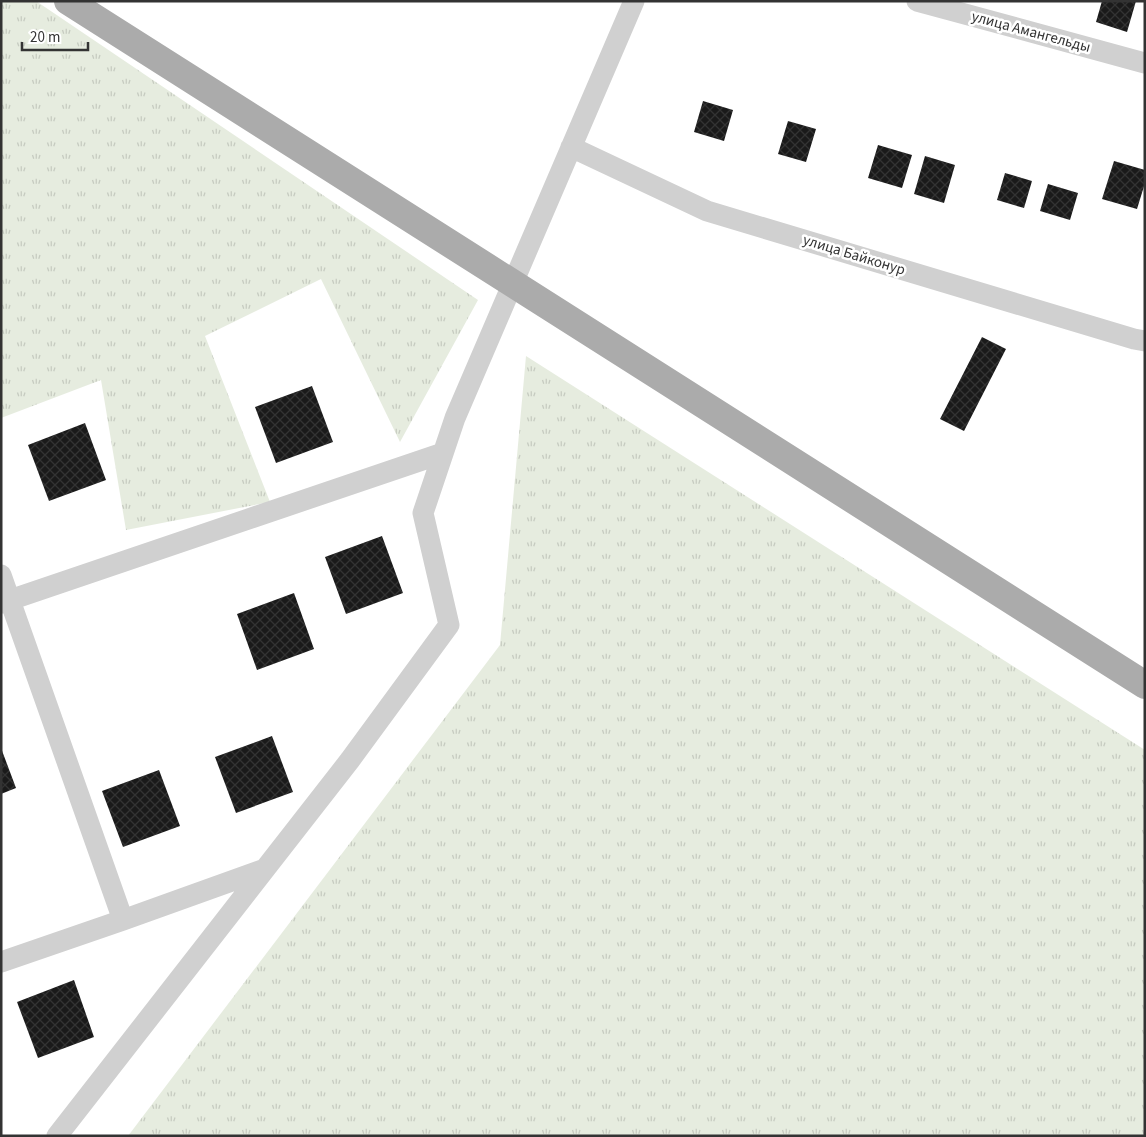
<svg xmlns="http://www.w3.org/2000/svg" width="1146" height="1137" viewBox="0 0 1146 1137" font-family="'Source Sans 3',sans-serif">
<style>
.grass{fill:url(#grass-tufts)}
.building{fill:url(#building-cross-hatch)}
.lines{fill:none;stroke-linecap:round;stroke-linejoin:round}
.minor{stroke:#d0d0d0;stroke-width:21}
.major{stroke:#ababab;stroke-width:28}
.labels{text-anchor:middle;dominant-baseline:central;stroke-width:5;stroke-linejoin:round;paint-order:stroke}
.street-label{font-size:15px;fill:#333;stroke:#fff}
</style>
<defs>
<pattern id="grass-tufts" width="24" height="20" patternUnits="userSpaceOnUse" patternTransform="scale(1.25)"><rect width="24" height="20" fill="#e6ecdf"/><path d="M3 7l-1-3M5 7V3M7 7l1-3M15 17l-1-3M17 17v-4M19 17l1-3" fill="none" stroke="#c6cbc0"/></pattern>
<pattern id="building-cross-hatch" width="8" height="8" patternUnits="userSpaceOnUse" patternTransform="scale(1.25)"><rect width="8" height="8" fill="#1a1a1a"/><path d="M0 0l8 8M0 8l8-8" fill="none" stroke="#333"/></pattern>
</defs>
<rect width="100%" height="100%" fill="#fff"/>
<path class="grass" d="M1,1H36L478,300L400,442L321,279L205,336L270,502L126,530L101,380L1,418Z
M526,356L1145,750V1136H128L500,645Z"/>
<path class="building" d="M1102,1H1136L1127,32L1096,22Z
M703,101L733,110L724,141L694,132Z
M788,121L816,129L806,162L778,154Z
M878,145L912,155L902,188L868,178Z
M925,156L955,165L944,203L914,194Z
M1114,161L1145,170V183L1137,209L1102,199Z
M1005,173L1032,181L1024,208L997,200Z
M1048,184L1078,193L1070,220L1040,211Z
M982,337L1006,349L964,431L940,419Z
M312,386L333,442L276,463L255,407Z
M85,423L106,480L49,501L28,445Z
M382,536L403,593L346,614L325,557Z
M294,593L314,649L257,670L237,614Z
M272,736L293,792L236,813L215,757Z
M1,748L16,788L1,794Z
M159,770L180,826L123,847L102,791Z
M74,980L94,1037L38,1058L17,1002Z"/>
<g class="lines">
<path class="minor" d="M917,1L1145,63
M571,147L707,211L1134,339L1145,341
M1,575L123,920
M1,603L443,453
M1,962L123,920L265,869
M57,1136L350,760L449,625L423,513L455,418L634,1"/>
<path class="major" d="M68,1L1145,685"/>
</g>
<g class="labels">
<g class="street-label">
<text transform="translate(1031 32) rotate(15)">улица Амангельды</text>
<text transform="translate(854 255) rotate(17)">улица Байконур</text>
</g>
</g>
<rect width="1146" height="1137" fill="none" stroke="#333333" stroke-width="5"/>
<path d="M22 42v8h66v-8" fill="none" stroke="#333333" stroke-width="2.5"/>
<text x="30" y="42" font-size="15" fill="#333333" stroke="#ffffff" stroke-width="4" paint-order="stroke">20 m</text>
</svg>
